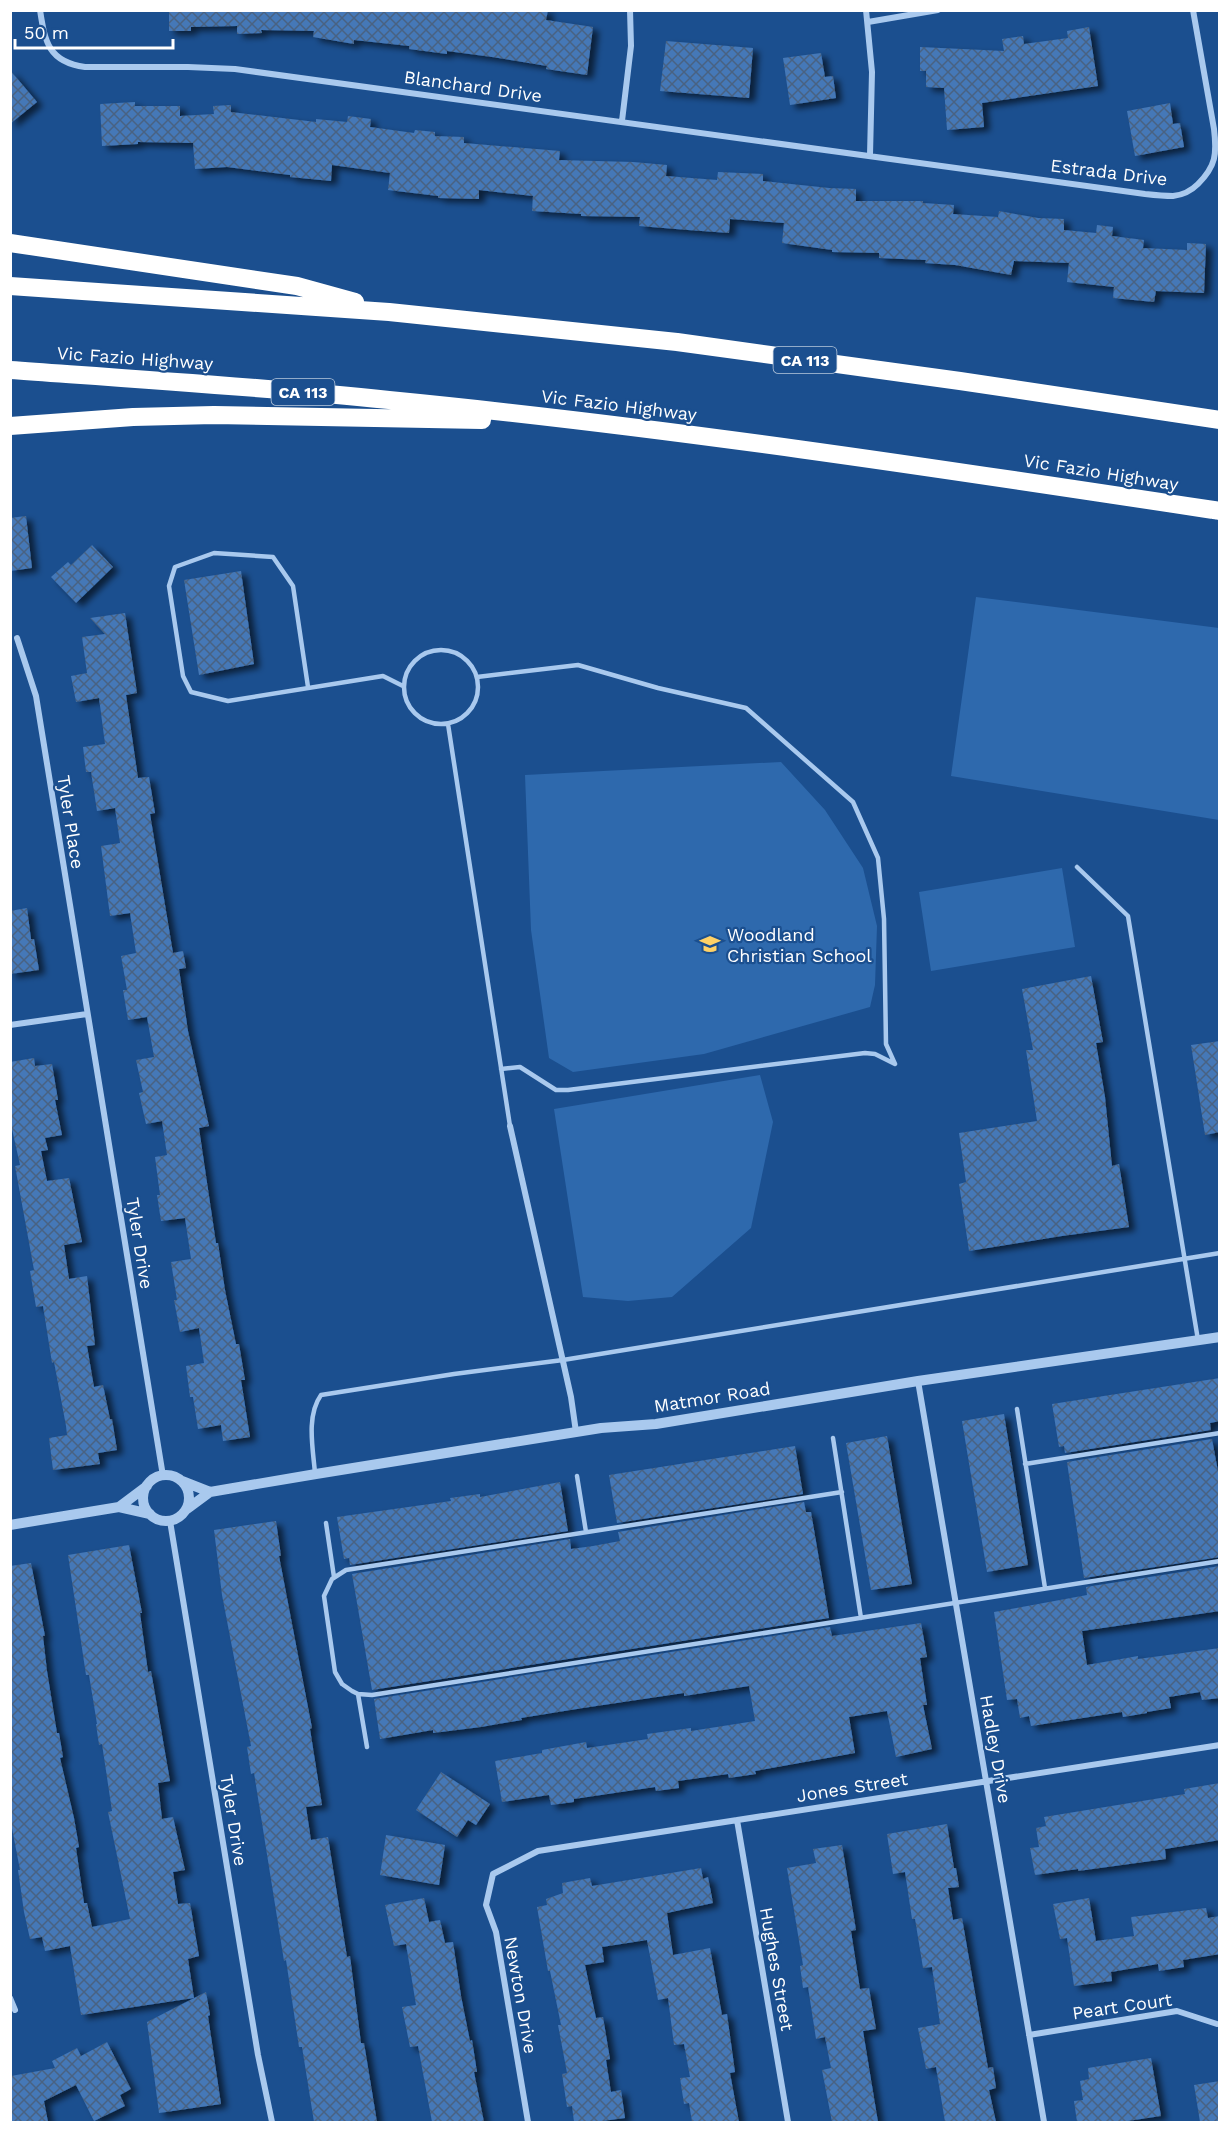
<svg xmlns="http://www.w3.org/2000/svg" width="1230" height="2133" viewBox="0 0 1230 2133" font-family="'Work Sans',sans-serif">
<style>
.garden{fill:#2e69ad}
.building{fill:url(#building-cross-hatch);filter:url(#shadow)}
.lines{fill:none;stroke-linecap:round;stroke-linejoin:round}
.service{stroke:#a9c9ee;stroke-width:4.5}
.minor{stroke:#a9c9ee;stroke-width:6}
.tertiary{stroke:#a9c9ee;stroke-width:10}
.motorway{stroke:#fff;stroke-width:18}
.labels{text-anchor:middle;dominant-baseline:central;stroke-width:4.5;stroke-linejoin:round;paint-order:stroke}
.shield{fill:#1b4f8f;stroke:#bbcadd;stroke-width:1.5}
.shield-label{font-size:16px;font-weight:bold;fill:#fff}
.street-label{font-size:18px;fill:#fff;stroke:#1b4f8f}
.poi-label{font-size:18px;fill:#fff;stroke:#1b4f8f;text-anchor:start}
</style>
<defs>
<pattern id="building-cross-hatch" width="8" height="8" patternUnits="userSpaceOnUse" patternTransform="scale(1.5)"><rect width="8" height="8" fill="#4478b7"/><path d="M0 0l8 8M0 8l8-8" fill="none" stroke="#486282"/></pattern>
<filter id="shadow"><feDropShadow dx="6" dy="4" stdDeviation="3" flood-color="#0009"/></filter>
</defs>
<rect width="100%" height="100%" fill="#1b4f8f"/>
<path class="garden" d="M976,597L1219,628V820L951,776Z
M781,762L825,810L863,868L877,926L875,985L870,1007L704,1054L573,1072L549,1058L531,930L525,775Z
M1062,868L1075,947L931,971L919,892Z
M760,1075L773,1122L751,1228L672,1297L628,1301L583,1297L554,1109Z"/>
<path class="building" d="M169,10H548L546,20L593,27L587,75L546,69L547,66L492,57L447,51V54L409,49V46L354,40V44L313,37L314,31L261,30L262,33L237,34V26L191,27V31H169Z
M1089,27L1098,86L982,103L984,127L947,130L944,88L926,87V71H920V47L1004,51L1002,39L1023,36L1024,44L1068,38L1067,31Z
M666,41L753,48L749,98L660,91Z
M821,53L825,77L833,76L836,98L790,105L783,58Z
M10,70L37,102L10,124Z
M135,102V106H180V116L214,114L213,106L231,105V112L316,122V119L347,122L348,116L371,119L370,127L414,133L415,130L435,132V136L464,137V143L560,151L559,160L633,162L667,165L666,176L717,180L718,172L763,174V181L829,188L856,189V201H923V203L954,205L953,214L998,217L999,211L1038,218L1064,219V230L1096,233L1097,225L1113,227L1112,236L1144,240L1143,248L1187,250V243L1206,244L1204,293L1156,291L1154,302L1113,298L1114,287L1067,282L1069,263L1014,261L1011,275L955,265L925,263L926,260L879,258V253L832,252V250L782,243L784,223L730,219L729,233L688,230L639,226L640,217L581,216V214L532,211L533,196L479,190V199L438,198V196L388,190L390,173L332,165L331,181L290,177V175L227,167L195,169L193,143L138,142V144L102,146L100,104Z
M1170,103L1173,124L1180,123L1184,147L1135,156L1127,111Z
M26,516L32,568L10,571V518Z
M92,545L113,567L76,603L51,577L68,562L71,565Z
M241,571L254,664L199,675L184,580Z
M125,613L137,693L126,695L138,778L149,777L155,813L150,814L173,953L183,951L186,968L179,969L188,1031L209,1126L199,1128L205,1169L216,1243H218L225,1290L236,1344H239L245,1380H241L250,1437L223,1441L221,1425L198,1429L193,1397H190L186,1366L204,1363L199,1328L180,1332L174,1300H177L171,1262L191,1259L185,1218L161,1221L157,1195H160L155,1157L167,1155L162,1121L146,1124L139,1093L143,1092L136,1060L154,1057L147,1017L128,1020L123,990H127L121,956L136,953L130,913L110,916L101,846L120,843L115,808L97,811L91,772H86L83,747L105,744L99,698L76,702L71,676L87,673L82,637L105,634L90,618Z
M27,908L31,939H34L39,970L10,974V911Z
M1091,976L1103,1042L1096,1043L1105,1097L1112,1166L1119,1164L1129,1227L1062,1236L969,1251L959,1184L966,1182L959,1133L1037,1121L1026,1050H1033L1022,989Z
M1220,1041V1132L1205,1135L1191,1045Z
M34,1058L35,1066L52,1064L58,1100H55L62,1135L45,1138L48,1150L41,1151L47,1181L69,1178L82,1242L64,1245L69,1279L87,1276L95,1345L87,1346L94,1387L103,1385L110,1419H112L117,1450L98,1453L100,1464L53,1470L49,1438L67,1435L66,1426L54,1362L52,1363L43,1306L36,1307L30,1271L34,1270L15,1166L20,1165L10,1120V1062Z
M1220,1378V1421L1210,1423L1211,1430L1065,1453L1064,1446L1059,1447L1052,1404Z
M1004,1414L1028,1565L987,1572L962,1421Z
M887,1436L912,1584L871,1590L846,1443Z
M1212,1439L1220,1482V1557L1084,1578L1067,1462Z
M795,1446L803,1494L617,1523L609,1475Z
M560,1482L568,1531L350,1565L349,1558L344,1559L337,1517L451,1501L450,1498L480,1494V1497Z
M804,1502L806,1512H811L829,1618L372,1690L352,1574L570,1539L571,1549L593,1546L620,1541L618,1532Z
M276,1521L281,1556H279L312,1728L310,1729L322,1805L306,1807L311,1840L328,1837L347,1957L350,1956L361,2043H364L377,2122H314L302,2047H299L286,1960L284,1961L254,1773L251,1774L247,1747L251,1746L222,1595L214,1530Z
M129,1545L142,1613H140L148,1672L151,1671L170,1781L158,1783L162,1819L173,1817L185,1870L173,1872L178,1904L190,1903L199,1956L188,1959L194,1998L81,2015L70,1946L45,1951L42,1937L30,1939L24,1912L18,1870H20L10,1818V1566L31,1563L45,1636H43L47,1671L57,1733H59L63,1757L60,1758L74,1818L79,1847L76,1848L84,1903H87L92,1927L130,1919L108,1812L112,1811L102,1744L99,1745L96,1724H97L89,1675H86L68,1555Z
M1220,1566V1611L1082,1631L1087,1665L1138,1656V1659L1220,1648V1698L1202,1700L1200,1692L1169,1697L1171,1708L1147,1712V1713L1123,1717L1122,1712L1031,1726L1029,1716L1020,1718L1017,1699L1007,1700L994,1612L1087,1595L1086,1587Z
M921,1623L927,1657L920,1658L927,1705H923L932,1749L896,1757L887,1711L849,1717L855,1753L755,1771L756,1774L729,1778L728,1774L678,1781L679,1788L656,1791L655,1787L574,1799V1802L551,1805L549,1795L502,1802L495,1761L542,1753V1750L586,1742L587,1748L648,1739L647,1734L691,1728V1731L755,1721L749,1686L684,1696V1693L583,1708L521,1718L522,1720L481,1727L433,1733V1730L380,1739L374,1699L830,1627L832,1636Z
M441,1772L490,1804L476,1825L468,1820L457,1837L416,1810Z
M1220,1783V1840L1165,1849L1166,1859L1078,1871V1869L1035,1875L1030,1848L1039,1847L1036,1828L1046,1826L1044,1817L1185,1794L1184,1789Z
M947,1824L954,1868H956L959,1887L948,1888L953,1920L962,1918L988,2068L993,2067L996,2088L989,2090L996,2122H945L936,2067L926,2069L918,2028L940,2024L932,1967L923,1968L915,1919H912L905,1872L893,1874L887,1834Z
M386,1835L445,1845L439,1885L380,1875Z
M842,1845L856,1930L851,1931L860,1989L869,1988L876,2029L863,2031L878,2122H832L822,2070L831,2068L825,2037L816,2039L808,1987L803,1988L800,1966L803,1965L787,1868L816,1863L813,1849Z
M701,1868L703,1879L708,1877L713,1903L667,1913L673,1955L710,1948L722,2015L727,2014L735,2072L730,2073L739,2122H692L689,2103L684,2104L680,2078L690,2077L684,2044L674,2045L668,1998L658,2000L647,1940L602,1947L604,1962L585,1965L596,2018L603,2017L610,2059L606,2060L611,2092L621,2090L625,2118L595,2122H574L572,2106L567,2107L562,2074L567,2073L558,2025H561L550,1971H548L537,1907L547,1905L546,1899L563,1893L562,1883L590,1878L592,1886Z
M424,1898L429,1922L440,1920L445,1943L453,1942L461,1996L470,2041L472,2040L477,2072H474L484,2122H432L418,2046L410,2047L402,2007L416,2005L406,1944L394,1946L385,1905Z
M1089,1898L1096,1941L1134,1936L1131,1917L1206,1908L1208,1918L1220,1916V1954L1183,1960L1184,1967L1159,1971L1158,1964L1111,1972L1112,1981L1074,1986L1067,1938L1060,1939L1053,1904Z
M206,1992L210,2015L208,2016L221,2104L159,2113L147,2022Z
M107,2042L131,2089L120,2095L125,2106L94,2121L76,2085L44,2101L48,2122H11V2076L55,2068L52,2061L77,2048L81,2056Z
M1151,2058L1161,2116L1121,2122H1077L1074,2101L1083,2100L1080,2081L1089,2079L1088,2068Z
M1220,2081V2121L1200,2122L1194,2085Z"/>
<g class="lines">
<path class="service" d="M404 687a37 37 0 1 1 74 0a37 37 0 1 1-74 0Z
M477,677L578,665L658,688L746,708L853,802L878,858L884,919L886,1044L895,1064L875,1054L865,1053L568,1090H556L520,1067L501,1069
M308,687L293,586L273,557L214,553L175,567L169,586L183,676L191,692L228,701L383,676L403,686
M448,724L510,1126
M1077,867L1128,916L1198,1340
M1017,1409L1045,1588
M833,1438L861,1618
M1025,1464L1220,1433
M315,1473C313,1449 306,1416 321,1395L454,1374L563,1360L1220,1253
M577,1476L586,1532
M842,1492L346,1570L332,1579L324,1596L335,1672L342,1684L352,1691L358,1694L372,1695L1220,1561
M326,1523L334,1577
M358,1694L367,1747"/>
<path class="minor" d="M40,10C45,43 49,62 85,67H188L235,69L1145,194C1154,195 1164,196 1173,196C1183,195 1191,191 1198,184C1216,166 1217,154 1214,129L1193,10
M866,10L872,72L870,155
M868,22L938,10
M622,121L631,46L630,10
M17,638L36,696L163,1476
M10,1025L87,1014
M510,1126L571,1397L576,1432
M918,1381L1044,2122
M170,1521L258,2055L272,2122
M737,1820L788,2122
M10,1998L15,2010
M1029,2035L1177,2011L1217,2024
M528,2122L496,1932L486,1905L493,1874L538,1851L1220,1745"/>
<path class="tertiary" d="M143 1498a23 23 0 1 1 46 0a23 23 0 1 1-46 0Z
M182,1481L210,1492
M119,1507L147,1486
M187,1509L210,1492L316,1474L601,1428L656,1424L918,1381L1220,1337
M10,1525L119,1507L150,1514"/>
<path class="motorway" d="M10,243L297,286L355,302
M10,286L389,312L677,342L960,381L1220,420
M10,370C137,379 263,387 389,400C667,427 943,469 1220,511
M10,426L133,417L214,415L482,420"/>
</g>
<defs>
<g id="school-bare" transform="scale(1.62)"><path d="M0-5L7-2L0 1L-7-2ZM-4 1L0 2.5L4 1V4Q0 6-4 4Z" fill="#ffd166" stroke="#1b4f8f" stroke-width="2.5" paint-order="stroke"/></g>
</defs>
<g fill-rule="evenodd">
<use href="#school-bare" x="710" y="944"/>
</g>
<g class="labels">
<g class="shield">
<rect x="773.5" y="347" width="63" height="26" rx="4.5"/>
<rect x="271.5" y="379" width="63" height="26" rx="4.5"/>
</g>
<g class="shield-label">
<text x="805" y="360">CA 113</text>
<text x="303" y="392">CA 113</text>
</g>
<g class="street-label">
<text transform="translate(473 86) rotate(8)">Blanchard Drive</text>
<text transform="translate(1109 172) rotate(7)">Estrada Drive</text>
<text transform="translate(135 358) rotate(4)">Vic Fazio Highway</text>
<text transform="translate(619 405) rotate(7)">Vic Fazio Highway</text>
<text transform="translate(1101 472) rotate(9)">Vic Fazio Highway</text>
<text transform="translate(71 822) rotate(81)">Tyler Place</text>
<text transform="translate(140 1243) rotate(81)">Tyler Drive</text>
<text transform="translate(712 1397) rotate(-9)">Matmor Road</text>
<text transform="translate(996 1749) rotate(80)">Hadley Drive</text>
<text transform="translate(852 1787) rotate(-9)">Jones Street</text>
<text transform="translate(234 1820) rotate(81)">Tyler Drive</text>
<text transform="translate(777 1969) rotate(80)">Hughes Street</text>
<text transform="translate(521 1995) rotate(80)">Newton Drive</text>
<text transform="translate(1122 2006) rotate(-8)">Peart Court</text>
</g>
<g class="poi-label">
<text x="727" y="934">Woodland<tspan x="727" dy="21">Christian School</tspan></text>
</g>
</g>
<rect width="1230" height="2133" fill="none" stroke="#ffffff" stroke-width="24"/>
<path d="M15 39v9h158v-9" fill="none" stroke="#ffffff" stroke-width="3"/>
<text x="24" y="39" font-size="18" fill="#ffffff" stroke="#1b4f8f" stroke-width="4.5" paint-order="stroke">50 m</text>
</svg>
